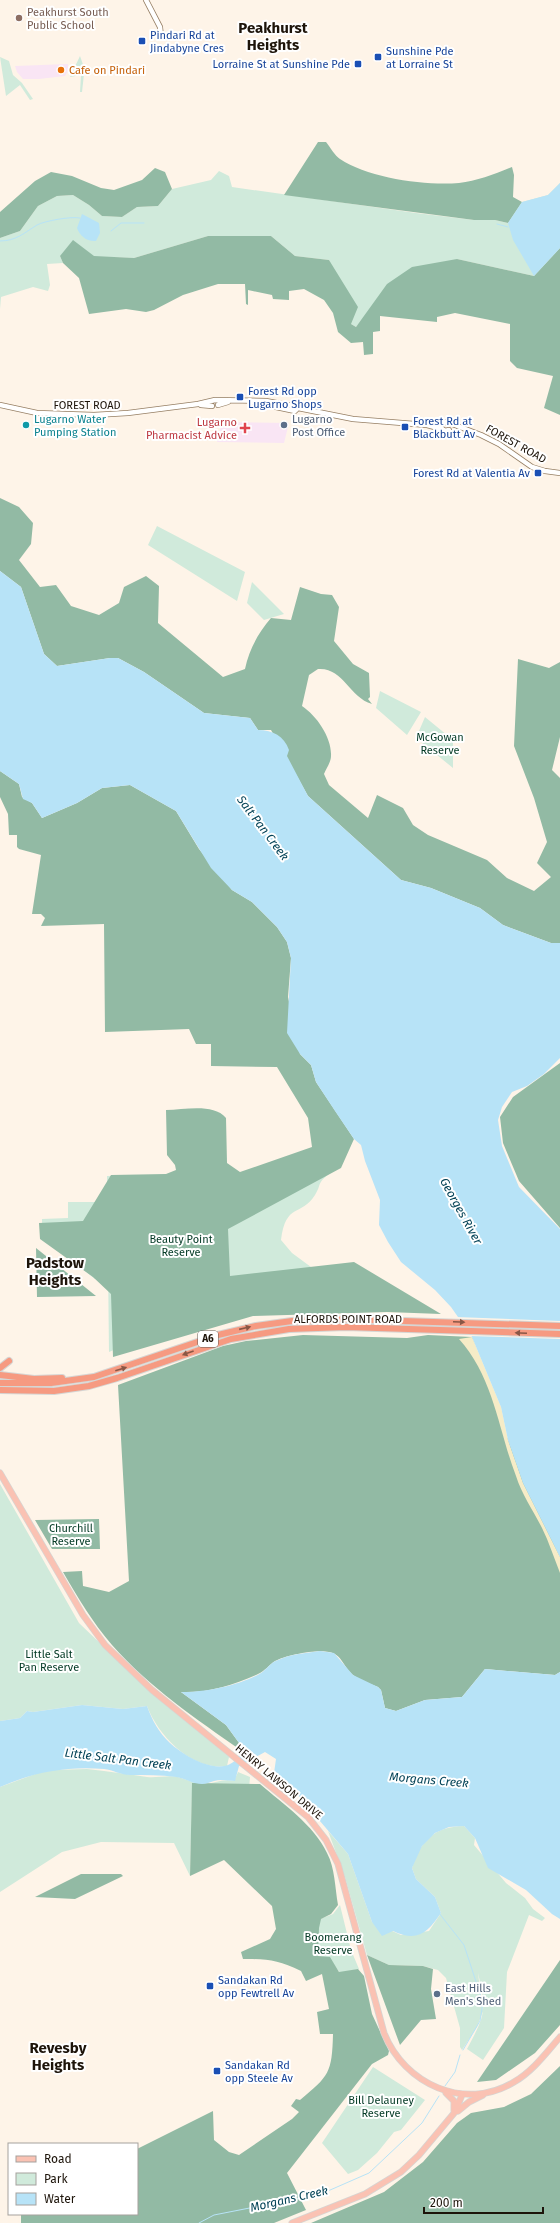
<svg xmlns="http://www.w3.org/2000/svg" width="560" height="2223" viewBox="0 0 560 2223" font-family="'Fira Sans',sans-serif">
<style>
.commercial{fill:#f9e5f4}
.green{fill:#d0eadb}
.forest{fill:#92baa4}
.sand{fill:#f6ecc7}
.water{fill:#b7e3f7}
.pier{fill:#fef4e8}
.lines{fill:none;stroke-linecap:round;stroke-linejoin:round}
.stream{stroke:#b7e3f7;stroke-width:1}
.minor-casing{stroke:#967f64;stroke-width:6}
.major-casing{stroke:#d6d5d3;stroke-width:7}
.highway-casing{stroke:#d6d5d3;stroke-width:8}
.minor{stroke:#fff;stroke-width:4.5}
.major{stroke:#fac2b3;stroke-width:5.5}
.highway{stroke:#f69a81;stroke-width:6}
.oneway{fill:#8a5746}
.education-dot{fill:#8d6e63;stroke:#fff;stroke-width:1.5}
.transit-dot{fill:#1a4fb4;stroke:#fff;stroke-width:1.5}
.food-dot{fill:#e8710a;stroke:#fff;stroke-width:1.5}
.culture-dot{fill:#0f9aa8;stroke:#fff;stroke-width:1.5}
.service-dot{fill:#5c6f8a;stroke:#fff;stroke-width:1.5}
.health-dot{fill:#e0444e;stroke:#fff;stroke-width:1.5}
.labels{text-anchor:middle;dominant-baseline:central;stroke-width:4;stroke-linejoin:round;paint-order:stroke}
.shield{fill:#fff;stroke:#615a54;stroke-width:1}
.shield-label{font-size:10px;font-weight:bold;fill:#1d140a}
.education-label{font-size:11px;fill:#785e54;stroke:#fff;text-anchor:start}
.transit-label{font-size:11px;fill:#164399;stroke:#fff;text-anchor:start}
.food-label{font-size:11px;fill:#c56008;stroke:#fff;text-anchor:start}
.street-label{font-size:11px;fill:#1d140a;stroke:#fff}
.culture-label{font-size:11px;fill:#0d838f;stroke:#fff;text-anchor:start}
.service-label{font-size:11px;fill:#4e5e75;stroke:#fff;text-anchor:start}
.health-label{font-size:11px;fill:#be3a42;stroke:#fff;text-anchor:end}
.park-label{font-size:11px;fill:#023924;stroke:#fff}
.water-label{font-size:12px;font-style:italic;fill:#044357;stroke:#fff}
.district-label{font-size:15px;font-weight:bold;fill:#1d140a;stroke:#fff}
</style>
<rect width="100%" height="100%" fill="#fef4e8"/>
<path class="commercial" d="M68,64V71L65,76L39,79H23L17,72L15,66Z
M222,422L289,423L284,443L217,442Z"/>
<path class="green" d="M80,56L86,73L84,74L82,92H80L81,75L70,77Z
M0,57L9,61L13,75L22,83L33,99L30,100L20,85L6,96Z
M219,171L229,176L232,187L416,213L474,220H495L508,223L522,202L548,195L560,183V248L534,276L457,259L367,314L356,327L351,324L329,260L295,256L271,236H208L134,258L60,256L63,263L47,264L50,285L48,291L33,287L1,297L0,309V238L20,231L38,206L57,196L73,195L89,205L102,216L122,217L137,207L158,206L172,189L211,180Z
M157,526L245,572L237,601L148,545Z
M252,582L284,614L264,620L247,603Z
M380,691L421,712L407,735L376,708Z
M425,717L453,740V768L416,738Z
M330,1173C316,1184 322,1184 315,1195C301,1217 286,1202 281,1240L292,1253L311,1267L258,1288L109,1352L107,1176Z
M68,1202H95L96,1278L95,1279L42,1237V1219L68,1218Z
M0,1484L79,1623L156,1697L229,1757L227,1766C192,1771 159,1737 147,1706L123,1709L82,1705L33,1712L27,1711L20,1718L0,1721Z
M87,1769C107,1771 127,1774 147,1777C157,1778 168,1775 178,1777C186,1779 193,1783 201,1784C213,1784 223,1778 234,1781L238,1772L250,1777L249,1789L192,1793L190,1876L174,1843L101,1842L62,1852L0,1892V1787L38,1773L53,1770Z
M464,1826L475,1838L474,1845L506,1883L525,1898L533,1909L545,1918L542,1921L529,1915L507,1972L504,2028L483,2060L467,2049C485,2015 487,2012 478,1973L483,2011L477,2027L462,2050L460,2047V2028L446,1978L438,1970L423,1966L389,1965L367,1955L345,1877L328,1831L348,1854L372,1922L401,1935L429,1931L441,1913L435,1897L416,1879L412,1868C421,1840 434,1827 464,1826Z
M340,1905L351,1950L359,1969L340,1973L329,1958L318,1956V1929L320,1919L333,1914Z
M373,2067L425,2100L401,2130L394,2132L377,2153L358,2170L348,2174L322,2143Z"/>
<path class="forest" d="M318,142H326C330,147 335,156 340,159C368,178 426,186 459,183C477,181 495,174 512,167L514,175L513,197L522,202L508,223L495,220H474L284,195Z
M155,168L165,172L172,189L158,206L137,207L122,217L102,216L89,205L73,195L57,196L38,206L20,231L0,238V212L35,181L51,172L72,176L101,188L114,190L142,180Z
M208,236H271L295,256L329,260L358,307L351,324L356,327L387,284L412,267L457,259L534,276L560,248V415L544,408L553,376L517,368L510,361V324L455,313L437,317V322L380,316V331L373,332V354L364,355L363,342L351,343L338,332L333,313L324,300L304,289L289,291V300L273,299L272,295L248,290V305L246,304L245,284H218L183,295L154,310L146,312L126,309L89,314L79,278L63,263L60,256L73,240L94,256L134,258Z
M0,498L19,507L33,523L31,544L19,560L40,587L56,585L71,606L99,615L119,603L124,587L146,576L159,586L158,623L223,677L245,669C249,650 258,633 271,618L291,620L300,587L321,594L332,595L339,607L334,641L353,664L369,673L370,697L368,699L372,704C349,697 343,667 318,669L309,675L302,706C317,716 332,738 331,756C331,762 326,769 324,774L329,785L368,818L377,795L403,808L413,825L428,835L487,860L507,878L534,891L551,877L537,863L547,842L534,798L514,746L518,659L549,668L560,662V737L552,770L560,778V943H551L503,925L480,908L431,888L401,880L308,796L271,730H258L250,718L204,713L144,672L118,658H110L57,666L44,654L21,587L0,571Z
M0,771L19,784L22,797L32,803L42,818L77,803L102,788L130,785L176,811L199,849L232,890L252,902L277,927L287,942L291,958L288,997L300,1054L311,1065L316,1082L354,1139L341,1168L228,1229L230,1276L354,1262L441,1314L387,1312L253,1316L113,1357L111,1294L93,1277L40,1239L39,1223L83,1221L111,1175L166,1174L176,1170L175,1165L167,1155L166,1110C185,1110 213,1103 226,1118L227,1163L240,1172L312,1147L308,1118L277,1067L211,1066V1044H196L189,1029L105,1032L104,924L41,926L45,918L41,914H32L41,855L19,849L17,847V835H9L8,814L0,797Z
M560,1063V1228L519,1181L503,1143L500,1117L513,1097Z
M36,1248L96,1296L37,1297Z
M303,1335L407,1338L428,1335L472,1337L508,1440L560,1557V1672L555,1675L485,1669L462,1697L425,1700L396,1711L385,1708L381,1690L378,1687C370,1684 359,1680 353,1675C344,1668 342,1654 329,1652C317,1649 286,1655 275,1661C269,1665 265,1671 258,1674C234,1685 208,1693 181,1692L226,1725L242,1747V1751C196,1719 149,1687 112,1645C93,1623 78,1598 63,1572L82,1571L83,1586L109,1592L129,1581L118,1385L223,1346L246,1341Z
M99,1519L100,1549H52L35,1520Z
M192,1783L260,1784C283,1804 314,1825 327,1853C335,1868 335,1888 338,1905L331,1914L321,1919L319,1928L318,1956L330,1957L339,1972L358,1969L364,1976L372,2014L389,2051L388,2055L372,2064L287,2173L306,2210L274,2223H21V2214H137V2149L213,2111L214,2140L229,2152L239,2155L292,2119L299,2112L291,2106L296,2099L300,2100C329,2076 332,2073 333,2034H320L317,2012L329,2009L322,1974L306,1981L301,1971C278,1960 268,1959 243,1959L241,1952L270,1939L276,1929L272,1906L224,1860L190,1876Z
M81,1874H121L123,1876L75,1899L35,1897Z
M367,1955L389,1965L423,1966L433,1969L431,1989L436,2019L421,2020L400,2045Z
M560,1960V2025L535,2053L496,2080L477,2082Z
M560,2066V2223H311L384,2192L423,2162L457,2123L471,2113L504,2107L531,2094Z"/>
<path class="sand" d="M472,1337L501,1407L508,1440L523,1483L560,1557V1573C554,1558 549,1542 542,1528C533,1510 522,1495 516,1476C498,1429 494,1378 459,1339Z"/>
<path class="water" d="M560,183V248L534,276L513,240L508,223L522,202L548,195Z
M82,214L99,223L100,233L96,241C87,242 80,236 77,228Z
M0,571L21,587L44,654L57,666L110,658H118L144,672L204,713L250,718L258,730C273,730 284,736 289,750L287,756L308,796L401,880L431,888L480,908L503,925L551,943H560V1058L544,1074L527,1086L512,1092L502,1107L498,1120L502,1146L519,1187L560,1229V1557L523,1483L508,1440L501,1407L472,1337L451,1307L435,1290L401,1262L388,1242L379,1225L380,1200L365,1161L361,1145L354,1139L335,1111L316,1082L311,1065L300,1054L287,1033L291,958L287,942L277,927L252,902L232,890L211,868L176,811L130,785L102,788L77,803L42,818L32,803L23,799L19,784L0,771Z
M320,1651L334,1653L353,1675L378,1687L381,1690L385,1708L396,1711L425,1700L462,1697L485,1669L555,1675L560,1672V1919L552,1914L526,1890L488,1868L475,1838L464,1826L449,1827L435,1833L422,1846L412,1868L416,1879L435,1897L441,1913C428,1932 418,1943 393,1931L382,1936L372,1922L348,1854L291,1787L274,1773L276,1759L265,1752L239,1766L235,1781C228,1781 221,1779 214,1781C210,1782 206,1784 202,1784C192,1784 185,1778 176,1777C161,1775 145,1775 130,1775C121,1775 113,1770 104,1769C67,1766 34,1772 0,1787V1721L20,1718L27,1711L33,1712L82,1705L123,1709L147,1706C152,1720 159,1733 170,1743C184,1756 222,1779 237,1758C240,1754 242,1752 242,1747L226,1725L181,1692C203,1693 242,1685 261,1673C267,1669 271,1662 278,1660C291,1654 306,1653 320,1651Z"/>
<path class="pier" d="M456,1317L560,1321V1339L469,1336Z"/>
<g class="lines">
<path class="stream" d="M497,224L508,227
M111,231L121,223H144
M0,241C16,241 24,233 37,225C44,221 72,216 80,218
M439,1913L464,1945L483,2003L480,2021L463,2050
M445,2086L455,2072L460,2055
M199,2223L214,2215L321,2194L369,2173L422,2123L439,2096"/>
<g class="minor-casing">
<path id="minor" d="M146,0L160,27L161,36
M252,402L295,411L298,408
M0,405L37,413L94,415L128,413L198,404L215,400L266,401L287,405H294
M201,405L212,406
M218,405L228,402
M298,408L353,419L427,425L442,429
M431,425L447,422L481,435L499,444L532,467L545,471L560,473
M441,428L445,431L449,430"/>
</g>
<g class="major-casing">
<path id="major" d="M0,1473L83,1615L105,1645L152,1690L308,1817L326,1840L338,1864L384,2033C404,2084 465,2112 514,2082C533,2071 546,2053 560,2037
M446,2093L454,2101V2111
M458,2111L469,2102L483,2095
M292,2223L365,2194L401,2172L419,2155L455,2112L462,2095"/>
</g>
<g class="highway-casing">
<path id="highway" d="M0,1368L9,1361
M0,1375L34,1379L62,1378
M0,1383H51L94,1377L218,1335L256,1326L292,1321L341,1319L560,1326
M0,1390L54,1391L89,1386L117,1378L231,1339L289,1329L346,1327L560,1334"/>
</g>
<use href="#minor" class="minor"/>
<use href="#major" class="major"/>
<use href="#highway" class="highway"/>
</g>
<defs><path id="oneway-solid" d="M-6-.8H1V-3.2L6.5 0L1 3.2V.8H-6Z"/></defs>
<g class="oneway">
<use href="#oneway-solid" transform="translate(459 1322) rotate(2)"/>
<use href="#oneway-solid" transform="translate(245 1328) rotate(-13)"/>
<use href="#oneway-solid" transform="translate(521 1333) rotate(-178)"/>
<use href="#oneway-solid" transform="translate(188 1353) rotate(160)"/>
<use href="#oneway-solid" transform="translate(121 1369) rotate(-18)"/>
</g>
<circle class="education-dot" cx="19" cy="18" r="4"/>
<g class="transit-dot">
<rect x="138" y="37" width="8" height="8" rx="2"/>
<rect x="374" y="53" width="8" height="8" rx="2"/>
<rect x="354" y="60" width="8" height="8" rx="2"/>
<rect x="236" y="393" width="8" height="8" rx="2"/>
<rect x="401" y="423" width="8" height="8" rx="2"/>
<rect x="534" y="469" width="8" height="8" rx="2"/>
<rect x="206" y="1982" width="8" height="8" rx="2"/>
<rect x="213" y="2067" width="8" height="8" rx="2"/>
</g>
<circle class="food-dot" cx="61" cy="70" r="4"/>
<circle class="culture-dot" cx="26" cy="425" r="4"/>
<g class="service-dot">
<circle cx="284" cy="425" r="4"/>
<circle cx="437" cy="1994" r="4"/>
</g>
<path class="health-dot" d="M243 422h4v4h4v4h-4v4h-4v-4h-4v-4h4z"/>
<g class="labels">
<rect class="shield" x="198" y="1331" width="20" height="16" rx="3"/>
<g class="shield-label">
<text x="208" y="1339">A6</text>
</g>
<g class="education-label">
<text x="27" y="12">Peakhurst South<tspan x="27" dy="13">Public School</tspan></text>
</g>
<g class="transit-label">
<text x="150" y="35">Pindari Rd at<tspan x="150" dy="13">Jindabyne Cres</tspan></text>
<text x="386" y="51">Sunshine Pde<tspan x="386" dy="13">at Lorraine St</tspan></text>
<text x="350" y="64" text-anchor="end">Lorraine St at Sunshine Pde</text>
<text x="248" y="391">Forest Rd opp<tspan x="248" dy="13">Lugarno Shops</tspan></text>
<text x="413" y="421">Forest Rd at<tspan x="413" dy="13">Blackbutt Av</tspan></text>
<text x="530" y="473" text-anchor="end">Forest Rd at Valentia Av</text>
<text x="218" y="1980">Sandakan Rd<tspan x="218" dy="13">opp Fewtrell Av</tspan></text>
<text x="225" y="2065">Sandakan Rd<tspan x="225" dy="13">opp Steele Av</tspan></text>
</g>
<g class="food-label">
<text x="69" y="70">Cafe on Pindari</text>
</g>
<g class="street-label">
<text x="87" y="405">FOREST ROAD</text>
<text transform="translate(516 444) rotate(29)">FOREST ROAD</text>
<text x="348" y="1319">ALFORDS POINT ROAD</text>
<text transform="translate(279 1782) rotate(40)">HENRY LAWSON DRIVE</text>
</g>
<g class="culture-label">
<text x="34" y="419">Lugarno Water<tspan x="34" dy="13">Pumping Station</tspan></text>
</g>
<g class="service-label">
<text x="292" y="419">Lugarno<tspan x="292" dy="13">Post Office</tspan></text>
<text x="445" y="1988">East Hills<tspan x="445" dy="13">Men's Shed</tspan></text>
</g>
<g class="health-label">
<text x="237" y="422">Lugarno<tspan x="237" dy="13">Pharmacist Advice</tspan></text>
</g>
<g class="park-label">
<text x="440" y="737">McGowan<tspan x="440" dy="13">Reserve</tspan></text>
<text x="181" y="1239">Beauty Point<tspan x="181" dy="13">Reserve</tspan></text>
<text x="71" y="1528">Churchill<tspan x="71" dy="13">Reserve</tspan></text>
<text x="49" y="1654">Little Salt<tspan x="49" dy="13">Pan Reserve</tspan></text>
<text x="333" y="1937">Boomerang<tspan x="333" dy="13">Reserve</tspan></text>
<text x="381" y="2100">Bill Delauney<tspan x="381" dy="13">Reserve</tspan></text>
</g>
<g class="water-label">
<text transform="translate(263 828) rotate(53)">Salt Pan Creek</text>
<text transform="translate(461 1211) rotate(61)">Georges River</text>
<text transform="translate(118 1759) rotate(7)">Little Salt Pan Creek</text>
<text transform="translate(429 1780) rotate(5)">Morgans Creek</text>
<text transform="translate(289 2199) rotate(-13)">Morgans Creek</text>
</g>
<g class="district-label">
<text x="273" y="28">Peakhurst<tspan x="273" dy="17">Heights</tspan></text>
<text x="55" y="1263">Padstow<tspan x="55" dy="17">Heights</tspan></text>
<text x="58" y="2048">Revesby<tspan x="58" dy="17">Heights</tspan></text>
</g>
</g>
<rect x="8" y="2143" width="130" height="72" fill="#ffffff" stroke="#a5a19d"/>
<rect x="16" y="2156" width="20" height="6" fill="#fac2b3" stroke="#a5a19d"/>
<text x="44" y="2163" font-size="12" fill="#1d140a">Road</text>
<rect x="16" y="2173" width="20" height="12" fill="#d0eadb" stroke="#a5a19d"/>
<text x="44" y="2183" font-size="12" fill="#1d140a">Park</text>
<rect x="16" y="2193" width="20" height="12" fill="#b7e3f7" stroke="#a5a19d"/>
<text x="44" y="2203" font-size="12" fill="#1d140a">Water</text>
<path d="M424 2207v6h119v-6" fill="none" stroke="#1d140a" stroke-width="2"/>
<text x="430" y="2207" font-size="12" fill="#1d140a" stroke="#ffffff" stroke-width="3" paint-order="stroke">200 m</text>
</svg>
